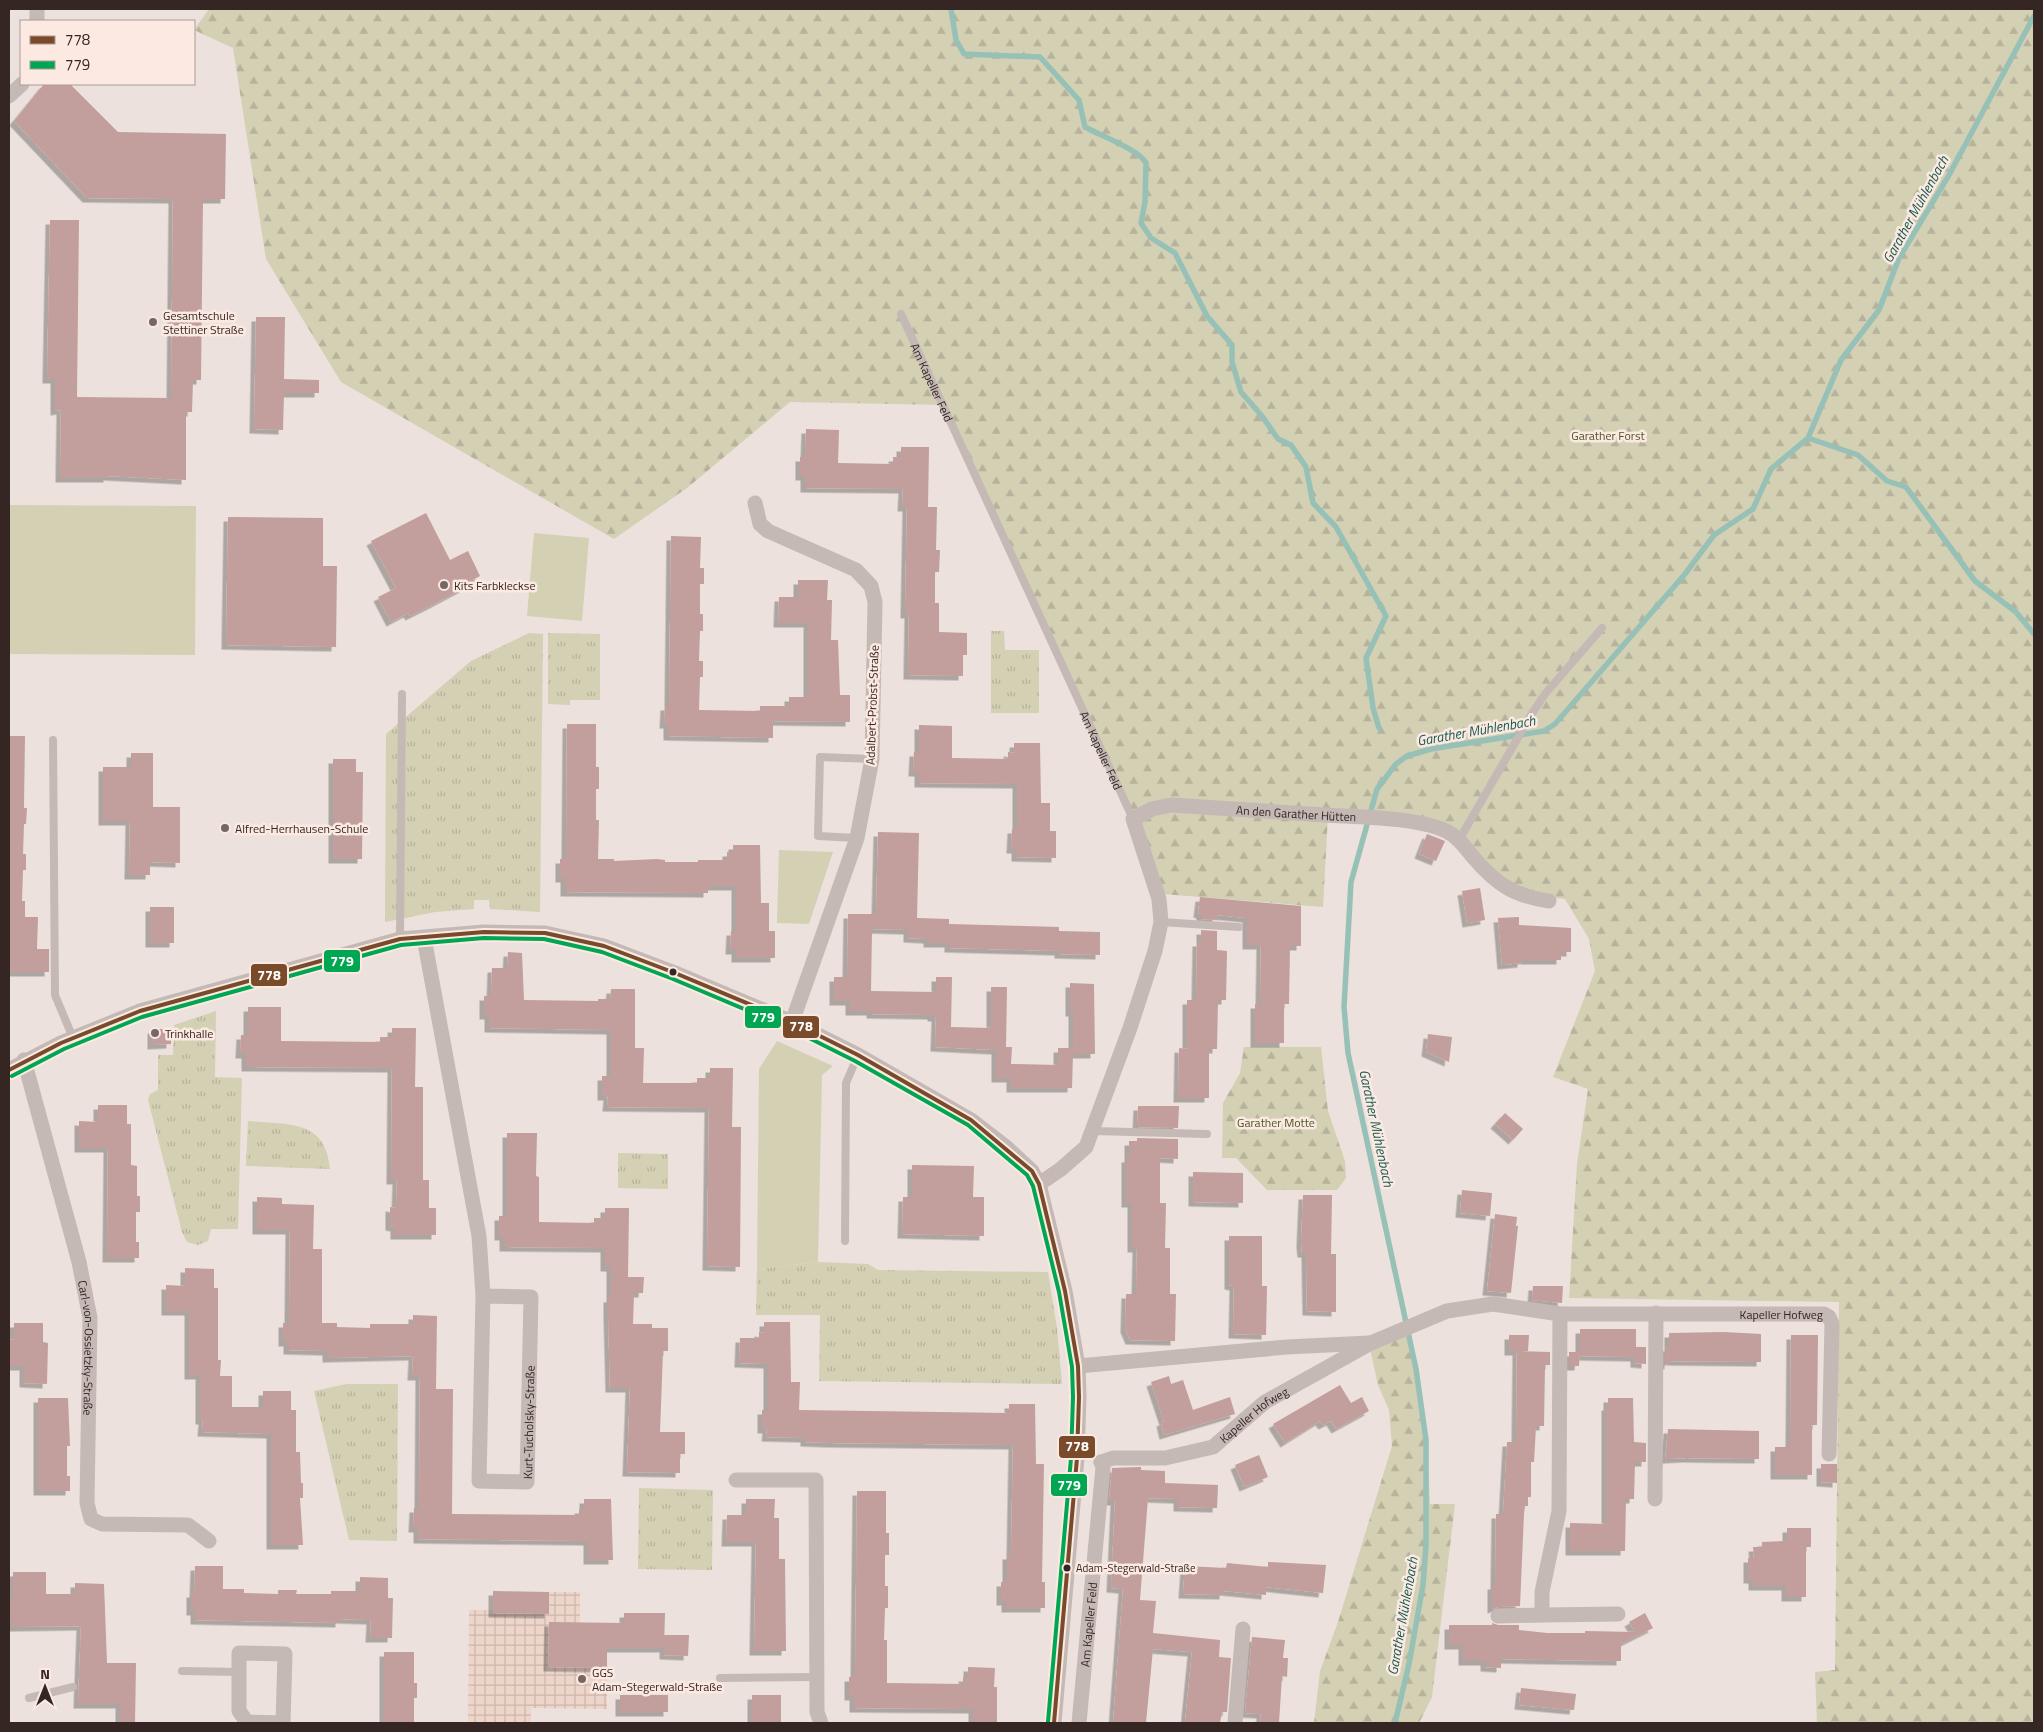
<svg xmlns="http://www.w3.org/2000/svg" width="2043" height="1732" viewBox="0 0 2043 1732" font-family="'Titillium Web',sans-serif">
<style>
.green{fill:#d3d0b4}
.forest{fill:url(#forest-firs)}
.park{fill:url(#park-tufts)}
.plaza{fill:url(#plaza-grid)}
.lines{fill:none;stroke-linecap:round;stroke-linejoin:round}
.stream{stroke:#97c1b6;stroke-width:5.5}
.building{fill:#c29e9c;filter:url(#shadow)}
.service{stroke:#c5b9b6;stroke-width:8}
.minor{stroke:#c5b9b6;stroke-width:15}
.bus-1-casing{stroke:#fbe9e2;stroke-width:8}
.bus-2-casing{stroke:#fbe9e2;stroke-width:8}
.bus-1{stroke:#7a4b2a;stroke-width:4}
.bus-2{stroke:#00a651;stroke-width:4}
.poi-dot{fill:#756764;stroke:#fbe9e2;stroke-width:2}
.bus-dot{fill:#352624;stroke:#fbe9e2;stroke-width:2}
.labels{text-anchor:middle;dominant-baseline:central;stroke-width:5;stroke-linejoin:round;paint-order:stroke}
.bus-label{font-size:11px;fill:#352624;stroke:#fbe9e2;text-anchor:start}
.poi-label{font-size:12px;fill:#352624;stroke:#fbe9e2;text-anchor:start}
.street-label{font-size:12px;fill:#352624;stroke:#fbe9e2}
.park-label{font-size:12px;fill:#4f5626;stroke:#fbe9e2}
.water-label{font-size:14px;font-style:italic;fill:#165a4f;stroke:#fbe9e2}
.line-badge{stroke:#fbe9e2;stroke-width:2}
.badge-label{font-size:14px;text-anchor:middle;font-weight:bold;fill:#fff}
</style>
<defs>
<pattern id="forest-firs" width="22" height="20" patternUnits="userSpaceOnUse" patternTransform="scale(1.25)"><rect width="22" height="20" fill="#d3d0b4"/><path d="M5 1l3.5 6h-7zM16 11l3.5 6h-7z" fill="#b6b29b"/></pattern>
<pattern id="park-tufts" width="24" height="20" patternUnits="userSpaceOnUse" patternTransform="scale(1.25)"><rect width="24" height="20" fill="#d3d0b4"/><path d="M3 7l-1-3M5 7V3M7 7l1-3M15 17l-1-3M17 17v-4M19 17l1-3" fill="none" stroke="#b6b29b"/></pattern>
<pattern id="plaza-grid" width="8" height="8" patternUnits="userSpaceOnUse" patternTransform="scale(1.25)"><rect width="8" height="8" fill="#edd5ca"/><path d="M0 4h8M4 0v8" fill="none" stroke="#ccb7ad"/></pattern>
<filter id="shadow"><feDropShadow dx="-4.5" dy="4.5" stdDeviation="0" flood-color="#0004"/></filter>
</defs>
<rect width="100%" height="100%" fill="#ece1dc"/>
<path class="green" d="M9,505L196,506L195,655L9,654Z
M534,533L589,538L582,621L527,616Z
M779,850L833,852L809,924L777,923Z
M777,1041L833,1066L822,1075L818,1262L757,1269L759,1069Z"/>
<path class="forest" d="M209,9H2034V1723H1817L1815,1672L1835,1670L1839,1302L1569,1298L1577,1164L1588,1089L1553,1077L1595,971L1589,939L1565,899L1532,895L1513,889L1447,830L1328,816L1323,907L1163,894L946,405L790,402L687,488L614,539L341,382L266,259L233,48L194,30Z
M1244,1047H1321L1328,1111L1345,1161L1346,1178L1337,1190H1267L1236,1158H1222L1223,1103L1240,1073Z
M1410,1330L1427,1439L1430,1504H1455L1432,1697L1419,1723H1314L1320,1671L1338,1622L1392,1446L1389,1410L1378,1385L1370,1349Z"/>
<path class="park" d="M991,631H1004L1005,650H1039V713H991Z
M529,633L543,634L540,912L490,909L489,900H474V909L435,912L385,922L386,734L471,661Z
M548,633L600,634V700H570V705L548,704Z
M216,1011L215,1077L242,1078L238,1229H211L208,1241L198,1245L187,1242L182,1232L148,1100L150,1094L158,1090V1055H173L174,1025Z
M248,1121C288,1125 326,1119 330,1169L246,1166Z
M618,1153L668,1154V1189L618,1188Z
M818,1262L868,1264L878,1270L1048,1272L1057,1328L1062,1384L819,1381L820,1315H756L757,1269Z
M346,1384H398L397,1541L349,1540L314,1391Z
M639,1488L713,1490L712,1570L638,1569Z"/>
<path class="plaza" d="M549,1592H580V1623H549L548,1667L607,1668V1709L531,1708V1723H468L469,1610H493V1613L549,1614Z"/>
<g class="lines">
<path class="stream" d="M951,9L956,40L964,54L1040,57L1079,100L1085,127C1099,135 1140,150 1146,163L1145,202L1141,223L1151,238L1175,253L1207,316L1232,345V362L1241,392L1262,416L1278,439L1291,445L1306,467L1313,503L1336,527L1386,616L1366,658L1373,708L1379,728
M1808,438L1858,455L1887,481L1906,487L1975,581L2016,612L2034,634
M1395,1723L1409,1664L1423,1585L1426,1546V1440L1416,1369L1348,1053L1344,1007L1351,882L1377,789L1396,764L1407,756L1431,749L1544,731L1555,724L1685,574L1714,535L1753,509L1771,469L1808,438L1841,360L1879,310L1899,258L1949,175L2034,16"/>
</g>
<path class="building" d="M44,84H70L118,132L226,134L225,199H203L201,380H193L192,412H186V480L108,476V478H60L61,410L55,411V379H47L50,220H79L77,397L171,398L173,199L87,198L14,121Z
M256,317H285L284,379L319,380V393H284L283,430L254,429Z
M806,429L839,430L838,463L893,464V457H901V447H929L928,507H937L936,550H940L939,572H935V603H939V632L967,633V655H963V676L908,675L909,614H905L907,507H902L903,489L805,488V476H800V457H805Z
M426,513L450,560L468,551L480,576L463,585L464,588L434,604L410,616L408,613L391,622L378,597L396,588L371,541Z
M228,517L323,518V566H337L336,647L226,645Z
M671,536L701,537L700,568H704V584H700V614H703V631H700L699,661H703V677H700L699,710L760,711V706H789V697H808V623H778L779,597H798V580H828L827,600H832L831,640H838L840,695H850V722L773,721V738L668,736V724H664L665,706H669Z
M567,724H596V767H599V789H596V820H599L598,859H614V861L657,859L665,860V862H698V860H727V852H733V845H760L761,903H769V931H775V958H736V950H730L731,931H736V886H708V893L565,892V878H560V859H566Z
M919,725L952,726V758L1008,759V752L1014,753V743H1040L1041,803H1050V831H1056V858L1016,857V849H1011L1012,829H1017V784L919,783V772H913L914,752H919Z
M9,736H25L24,808H27L26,824H24L23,854H26V870H23L22,901H25V917H38L37,949H49V972H10Z
M131,753H153V807H180V863L150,862V875H129L130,821H103V767H131Z
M333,759H356V772H363L362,859H333Z
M878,832L919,833L917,918L949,919V924L1059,927V931L1100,932V955L1059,954V951L949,948V943H928V939L908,938V930L872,929L871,991L936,992V977H952L951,1027L991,1028V987H1007L1006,1047H1012L1011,1064L1058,1065V1048H1073V1012H1070V983L1094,984L1095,1054H1073L1072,1088H1011V1078H996V1050L935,1047L936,1017H932V1015L871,1014V1011H850V1001H834V977H847L848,914H876Z
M1427,834L1445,841L1436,861L1419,854Z
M1480,888L1485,920L1467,923L1462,891Z
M1200,897L1301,906V946H1290L1289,1004H1284V1043H1255V1004H1260L1261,945H1247V918L1217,915V920L1201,919V914L1198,913Z
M150,907H174V943H150Z
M1519,917V925L1571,928V952H1561V960H1522V963L1502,965L1498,918Z
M1201,930L1217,931V950L1227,951L1226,1000H1218L1217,1049H1209V1098H1178L1179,1048L1187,1049V1000H1196L1197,942H1201Z
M508,952L522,953L524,1000L598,1001V999H610L611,989H635V1048H644L643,1083H697V1078H710V1068H733L732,1127H741L740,1267L707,1266L709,1108L607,1107L608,1096H602V1076H611V1030L489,1028V1015H484V996H491L492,968H507Z
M248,1007H281V1041L380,1042V1037H392V1028H416L415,1087H423V1180H429V1208H436V1235H395V1227L390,1226V1207L396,1208L397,1180H391L392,1068L246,1067V1054H240L241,1035H248Z
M152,1029H171V1044L152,1045Z
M1428,1034L1452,1037L1449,1062L1426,1052Z
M98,1105H127V1124H131V1165L137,1166V1196H140V1212H136V1242H139V1258H107L108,1148H79V1121L98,1122Z
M1138,1106H1179L1178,1128L1137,1127Z
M1505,1113L1523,1129L1513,1140L1495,1124Z
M507,1133H537L536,1176L539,1177V1222L594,1223V1218H605V1208H629L628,1277H644L643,1293H634L633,1324H652V1328H668V1351H663L660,1432H685V1454H680V1473L627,1472L630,1388H610L608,1312V1298H611V1267H605V1248L504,1247V1236H499V1216H507Z
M1137,1138L1178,1139V1159L1160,1158V1203H1166L1165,1248H1170V1294H1176L1175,1341L1130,1340L1125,1328L1126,1294H1136L1137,1248H1132V1203H1126V1158H1129V1141H1137Z
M912,1165L974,1166L973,1197H984V1236L902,1234L903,1197H912Z
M1193,1172L1243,1173V1203L1193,1202Z
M1462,1190L1492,1193L1490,1216L1460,1213Z
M1303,1195H1332L1331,1254H1336V1312L1307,1311L1306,1253H1302L1301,1243Z
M257,1197L282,1198V1204L314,1205L313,1249H322V1323H337V1327L370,1328V1324H413V1315L437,1316L436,1389H453L452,1514L579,1515V1509H584V1499H611L613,1560H588V1541L418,1539V1528H413L414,1508H419L420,1376H412L413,1356L327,1358V1351L288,1350V1342H283V1323H289L290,1230H257Z
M1495,1214L1517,1217L1516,1226H1518L1511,1293L1487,1291Z
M1229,1236H1262V1286H1267L1266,1335L1233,1334L1234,1286L1229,1285Z
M185,1268L214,1269V1288H218V1360H221L220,1376H232V1407H263V1391H291V1410H296V1452H300L301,1483H303V1498H300L303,1545H271V1434L202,1432L203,1420H200V1375H189V1311H166V1285L185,1286Z
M1533,1286H1563L1562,1303L1532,1300Z
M764,1322H790L791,1382H800L799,1410L1009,1413V1404H1035L1036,1464H1044L1042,1582H1045V1608H1006V1601H1001V1582H1007V1555H1011L1013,1445L832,1443L805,1442V1438L766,1437L767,1429H762V1410H768V1364L739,1363L740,1338H759V1332L764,1333Z
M14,1323H43V1342L48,1343L47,1384L24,1383V1366H9V1339L14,1340Z
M1580,1329H1636V1347H1646V1364L1635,1363V1357L1580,1356Z
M1724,1332L1761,1334V1362L1669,1361V1365L1665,1364V1347H1669V1333Z
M1509,1335H1529L1528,1351H1509Z
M1791,1335H1818L1817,1425H1812V1475H1775V1447H1790Z
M1517,1351L1550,1352V1365H1545L1544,1426H1536L1534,1462H1531V1497H1528V1506H1525L1524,1514L1520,1606L1498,1607L1492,1609V1585H1495L1496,1514H1503L1507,1442H1516Z
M1569,1352H1580L1579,1366H1569Z
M1169,1376L1171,1384L1183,1380L1193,1410L1230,1397L1235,1414L1164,1435L1161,1422L1164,1421L1151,1382Z
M1340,1385L1351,1403L1362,1397L1369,1411L1336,1429L1331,1421L1323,1425L1320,1421L1285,1443L1273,1424Z
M38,1398H68L70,1446H67V1476H70V1491H38Z
M1608,1398H1633L1634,1442L1646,1443V1462H1635L1634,1499H1626L1625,1551H1570V1523L1606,1524V1406H1608Z
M1668,1429L1759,1431V1459L1687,1458L1667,1459V1462H1665Z
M1259,1455L1268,1477L1244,1487L1235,1465Z
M1821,1464H1837V1483L1821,1482Z
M1141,1467V1470L1165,1471V1483L1218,1485L1217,1508L1178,1507V1499L1148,1498L1140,1600L1156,1601L1153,1633L1220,1640L1219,1657L1231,1658L1227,1712H1222L1220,1723H1185L1192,1652L1153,1649L1146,1723H1113L1123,1589L1111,1588L1115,1501H1109L1112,1468Z
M857,1491H886V1533H889V1555H885V1586H888V1608H885L884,1640H887V1683L963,1684V1677H968V1667L995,1668L994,1687H997V1723H973V1709L854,1708V1696H849V1677H855Z
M746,1499H775L774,1518H779V1559H785L786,1651H754L756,1542H726L727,1515H746Z
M1787,1528H1811V1547H1806V1597H1786V1586H1753V1579H1748V1558H1754L1753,1547H1762V1542L1787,1541Z
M1268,1562L1326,1565L1323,1593L1266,1587V1595L1224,1591V1595L1183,1594L1185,1566L1226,1568L1227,1563L1268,1567Z
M195,1566H223V1589H244V1593L278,1594V1590H297L296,1594H331V1591H360V1577L388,1578V1598H393L392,1638H370L371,1620L340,1619V1623L195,1620V1611H191V1593H194Z
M13,1572H46V1594H75V1583L104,1584L107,1663H136L135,1723H120V1704H78L81,1626L12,1627V1619H9V1599H13Z
M493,1591L549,1592V1614L493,1613Z
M624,1613H665L664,1648H607V1668L548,1667L549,1622L624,1623Z
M1645,1613L1653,1628L1621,1644V1661L1501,1659V1668L1485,1667V1661H1463V1645H1449V1625H1492V1623L1498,1625H1519V1630L1547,1633H1585V1631L1635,1632L1629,1622Z
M664,1635H689L688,1656L664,1655Z
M1252,1637L1285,1640L1283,1658H1288L1287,1677L1282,1676L1279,1723H1260L1261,1714L1245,1713Z
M384,1652H414V1683H417V1698H414V1723H384Z
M1521,1688L1576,1694L1574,1710L1519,1705Z
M620,1695H668V1712H620Z
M752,1695H781V1723H752Z"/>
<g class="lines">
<g class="service">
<path id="s1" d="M901,314L1133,819"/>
<path d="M53,740L55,995L73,1038"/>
<path d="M857,838L818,836L820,757L872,759"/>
<path d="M1459,840L1531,715L1545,694L1602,628"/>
<path d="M1161,922L1239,927"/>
<path d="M400,939L402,694"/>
<path d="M1093,1131L1207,1134"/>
<path d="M845,1241L846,1083L858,1055"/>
<path d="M182,1671L239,1672"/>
<path d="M720,1678L817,1677"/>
<path d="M29,1698L73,1687"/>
</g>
<g class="minor">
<path d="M37,21V9"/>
<path d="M9,96L22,84"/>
<path d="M755,503L760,524L768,531L856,570L871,586L875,602L872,759L857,838L792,1022"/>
<path id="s2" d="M424,938L479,1236L483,1296L479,1481L527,1482L531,1297L483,1296"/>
<path id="s3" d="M24,1060L79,1262L90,1318L87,1503L91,1519L102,1524L188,1525L209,1541"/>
<path d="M9,1070L61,1043L140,1011L400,939L484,932L545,933L604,946L675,973L792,1022L858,1055L971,1120L1006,1147L1032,1171L1039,1184L1065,1291L1078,1366L1079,1397L1077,1458L1054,1723"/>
<path id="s4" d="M1039,1184L1061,1169L1086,1147L1130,1028L1155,951L1161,922L1159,899L1133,819L1152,809L1171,805C1222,808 1274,812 1326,815C1360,817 1416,817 1446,831C1457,836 1465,847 1473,857C1496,884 1514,896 1549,901"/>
<path d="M1560,1314L1559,1511L1542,1592V1615L1618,1614"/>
<path d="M1078,1366L1287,1347L1369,1343"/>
<path id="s5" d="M1101,1462L1113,1458H1165L1213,1447L1265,1402L1371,1343L1447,1311L1493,1304L1560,1314H1824L1829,1317L1832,1324L1829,1454"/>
<path d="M736,1480H816L817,1712L821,1723"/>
<path d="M1655,1499L1656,1313"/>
<path d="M1498,1616L1542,1615"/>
<path d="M239,1653L285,1654L283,1723L247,1722L239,1711Z"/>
<path id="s6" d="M1079,1723L1103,1467L1101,1462"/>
<path d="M1235,1723L1243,1629"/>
</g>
<g class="bus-1-casing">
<path id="bus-1" d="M9,1070L61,1043L140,1011L400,939L484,932L545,933L604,946L675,973L792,1022L858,1055L971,1120L1032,1171L1039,1184L1065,1291L1078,1366L1079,1397L1077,1458L1054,1723"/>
</g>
<g class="bus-2-casing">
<path id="bus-2" d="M12,1076L64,1049L142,1017L401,945L484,938L544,939L602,952L673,979L789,1028L855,1061L968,1125L1027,1175L1033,1186L1059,1292L1072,1367L1073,1397L1071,1458L1048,1722"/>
</g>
<use href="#bus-1" class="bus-1"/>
<use href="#bus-2" class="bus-2"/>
</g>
<g class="poi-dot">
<circle cx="153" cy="322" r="5"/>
<circle cx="444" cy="585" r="5"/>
<circle cx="225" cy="828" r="5"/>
<circle cx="155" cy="1033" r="5"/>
<circle cx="582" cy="1679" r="5"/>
</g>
<g class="bus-dot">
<circle cx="673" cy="972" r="4.5"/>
<circle cx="1067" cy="1568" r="4.5"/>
</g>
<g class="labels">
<g class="bus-label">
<text x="1076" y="1568">Adam-Stegerwald-Straße</text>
</g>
<g class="poi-label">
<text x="163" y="315">Gesamtschule<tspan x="163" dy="14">Stettiner Straße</tspan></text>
<text x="454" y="585">Kits Farbkleckse</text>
<text x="235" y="828">Alfred-Herrhausen-Schule</text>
<text x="165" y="1033">Trinkhalle</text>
<text x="592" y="1672">GGS<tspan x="592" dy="14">Adam-Stegerwald-Straße</tspan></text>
</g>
<g class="street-label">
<text stroke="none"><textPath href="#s1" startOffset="75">Am Kapeller Feld</textPath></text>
<text transform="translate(872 705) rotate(-88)">Adalbert-Probst-Straße</text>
<text stroke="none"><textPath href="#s1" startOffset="480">Am Kapeller Feld</textPath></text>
<text stroke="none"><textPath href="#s4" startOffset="571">An den Garather Hütten</textPath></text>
<text stroke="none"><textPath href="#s5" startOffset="722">Kapeller Hofweg</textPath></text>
<text stroke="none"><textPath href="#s3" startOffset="296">Carl-von-Ossietzky-Straße</textPath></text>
<text stroke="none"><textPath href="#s5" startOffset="166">Kapeller Hofweg</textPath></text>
<text stroke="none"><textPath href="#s2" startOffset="656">Kurt-Tucholsky-Straße</textPath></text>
<text stroke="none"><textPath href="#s6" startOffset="99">Am Kapeller Feld</textPath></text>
</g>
<g class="park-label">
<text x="1608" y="435">Garather Forst</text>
<text x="1276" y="1122">Garather Motte</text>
</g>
<g class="water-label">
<text transform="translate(1915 209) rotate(-61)">Garather Mühlenbach</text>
<text transform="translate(1476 730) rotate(-10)">Garather Mühlenbach</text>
<text transform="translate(1377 1128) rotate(78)">Garather Mühlenbach</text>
<text transform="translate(1402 1616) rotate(-80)">Garather Mühlenbach</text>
</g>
</g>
<g class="line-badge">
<rect x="323" y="949" width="38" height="24" rx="5" fill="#00a651"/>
<rect x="250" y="963" width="38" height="24" rx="5" fill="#7a4b2a"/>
<rect x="744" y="1005" width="38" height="24" rx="5" fill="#00a651"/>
<rect x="782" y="1015" width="38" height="24" rx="5" fill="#7a4b2a"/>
<rect x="1058" y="1435" width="38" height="24" rx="5" fill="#7a4b2a"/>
<rect x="1050" y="1473" width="38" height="24" rx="5" fill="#00a651"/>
</g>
<g class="badge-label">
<text x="342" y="966">779</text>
<text x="269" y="980">778</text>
<text x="763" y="1022">779</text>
<text x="801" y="1031">778</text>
<text x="1077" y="1451">778</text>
<text x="1069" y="1490">779</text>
</g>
<rect width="2043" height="1732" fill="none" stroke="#352624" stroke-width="20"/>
<rect x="20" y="20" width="175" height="65" fill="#fbe9e2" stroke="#ac9b96"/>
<rect x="30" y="36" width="25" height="8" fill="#7a4b2a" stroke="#ac9b96"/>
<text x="65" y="45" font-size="15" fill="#352624">778</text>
<rect x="30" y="61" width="25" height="8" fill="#00a651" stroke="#ac9b96"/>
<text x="65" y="70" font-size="15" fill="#352624">779</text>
<g transform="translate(45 1687)" stroke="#fbe9e2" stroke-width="4" paint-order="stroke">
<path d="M0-4L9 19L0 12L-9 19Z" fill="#352624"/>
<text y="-8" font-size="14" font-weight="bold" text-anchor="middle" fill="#352624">N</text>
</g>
</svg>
